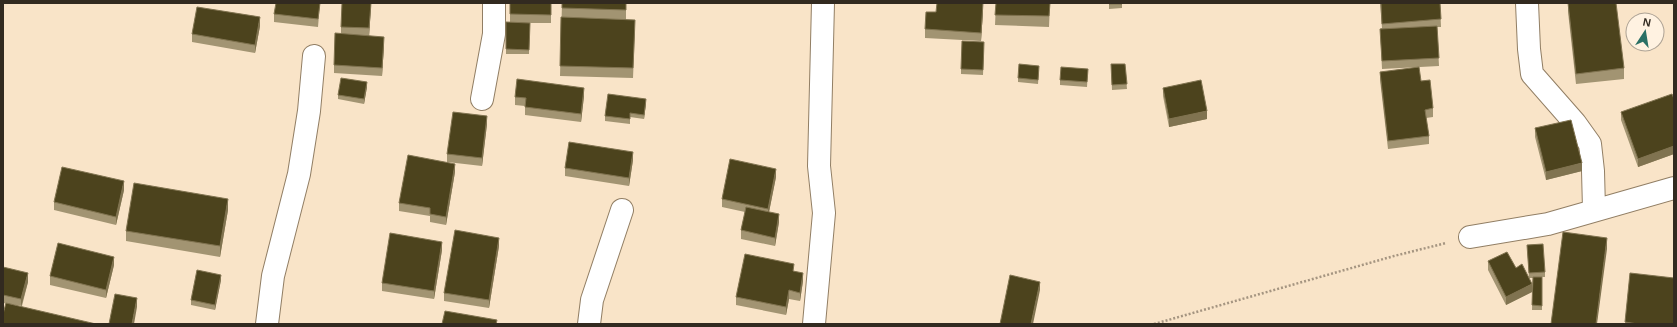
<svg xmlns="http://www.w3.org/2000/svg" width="1677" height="327" viewBox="0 0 1677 327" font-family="Arial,sans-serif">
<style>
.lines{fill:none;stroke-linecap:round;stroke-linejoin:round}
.street-casing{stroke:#917e64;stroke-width:24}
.path{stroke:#a59581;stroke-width:2.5;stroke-dasharray:2 2;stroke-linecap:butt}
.street{stroke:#fff;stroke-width:22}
.wall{fill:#a29472}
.shaded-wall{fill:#807350}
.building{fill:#4c431d;stroke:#807350}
</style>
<rect width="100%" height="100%" fill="#f9e4c8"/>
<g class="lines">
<g class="street-casing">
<path id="street" d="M1527,3L1529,49L1532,74L1575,123L1590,144L1593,171L1594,209
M482,99L494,34V3
M1470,237L1548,224L1674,188
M267,324L273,276L299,174L309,111L314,56
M589,324L592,300L622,210
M814,324L824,213L819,166L823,3"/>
</g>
<path class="path" d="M1154,324L1394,256L1446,243"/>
<use href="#street" class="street"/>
</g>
<path class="wall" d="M320,3L318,27L274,22V14Z
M371,3L369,36L384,45L382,76L334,73V65L341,34V27Z
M419,3H438V4Z
M510,3H551V23H530L529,54H506V22H510Z
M562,3H626V20L635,30L633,78L560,76Z
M996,3H1050L1049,27L995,25Z
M1109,3H1122V8L1109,9Z
M1380,3H1440L1441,27H1437L1439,66L1382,69L1380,29L1382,28Z
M1568,3L1624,68V79L1576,84L1568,12Z
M983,11L981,41L925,38V29L936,12Z
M260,26L255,53L192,42V34Z
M984,47L983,75L961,74V69Z
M1111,64H1125L1127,89L1112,90Z
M1088,69L1087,87L1060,85V80Z
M1039,70L1038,84L1018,82V78Z
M1380,72L1433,108V117L1426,118L1429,136V144L1388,149L1380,80Z
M367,87L364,104L338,99V95Z
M1163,88L1207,119L1169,127L1163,96Z
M584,96L581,122L525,115V106L515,105V97Z
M1674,99V154L1638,167L1621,120V112Z
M646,103L644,119L630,117V124L605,121V116Z
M487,124L482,166L447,162V154Z
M1535,128L1582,171L1546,180L1535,137Z
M633,160L629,186L565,176V168Z
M455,172L446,225L430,222V216L399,211V203Z
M776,177L769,212L779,222L775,246L741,239V230L745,212L722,207V199Z
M124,190L116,225L54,210V202Z
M228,210L220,257L126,241V231Z
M1527,245L1545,272V277H1542V310H1532L1533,278H1529Z
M499,246L489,308L444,301V293Z
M442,250L434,299L382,291V283Z
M1488,261L1532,292L1506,305L1488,270Z
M114,265L106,298L50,285V276Z
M3,267L28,282L22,306L3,303Z
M794,271L803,281L800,301L789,299L786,315L736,305V297Z
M1630,273L1674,324H1625Z
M221,280L215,310L191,305V300Z"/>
<path class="shaded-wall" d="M371,3V7L369,37V28Z
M983,3V11L981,41V33Z
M260,17V26L255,53V45Z
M384,37V45L382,76V68Z
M367,82V87L364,104V99Z
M584,88V96L581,122V114Z
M646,99V103L644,119V115Z
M1207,111V119L1169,127V119Z
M487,116V124L482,166V158Z
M1674,146V154L1638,167V159Z
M633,152V160L629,186V178Z
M1582,163V171L1546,180V172Z
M455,164V172L446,225V217Z
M776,169V177L768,217V209Z
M124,181V190L116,225V217Z
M228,199V210L220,257V246Z
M779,214V222L775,246V238Z
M499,238V246L489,308V300Z
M1607,238V249L1597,324H1596Z
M442,242V250L434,299V291Z
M114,257V265L106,298V290Z
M28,273V282L21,307V299Z
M803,273V281L800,301V293Z
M221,275V280L215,310V305Z
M1040,282V290L1033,324H1031Z
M1532,284V292L1506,305V297Z
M789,290V299L786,315V307Z
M137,298V307L134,324H132Z"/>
<path class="building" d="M276,3H320L318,19L274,14Z
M342,3H371L369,28L341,27Z
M510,3H551V15L510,14Z
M562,3H626V10L562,8Z
M937,3H983L981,33L925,29L926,12H936Z
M996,3H1050L1049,16L995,15Z
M1109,3H1122V4H1109Z
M1381,3H1440L1441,19L1382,24Z
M1568,3H1616L1624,68L1576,74Z
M197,7L260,17L255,45L192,34Z
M561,17L635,20L633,68L560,66Z
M506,22L530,23L529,50L506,49Z
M1437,26L1439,58L1382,61L1380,29Z
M335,33L384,37L382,68L334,65Z
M962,41L984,42L983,70L961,69Z
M1019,64L1039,66L1038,80L1018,78Z
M1111,64H1125L1127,84L1112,85Z
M1061,67L1088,69L1087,82L1060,80Z
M1419,67L1421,81L1430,80L1433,108L1425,110L1429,136L1388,141L1380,72Z
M341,78L367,82L364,99L338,95Z
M517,79L584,88L581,114L525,107L526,98L515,97Z
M1201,80L1207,111L1169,119L1163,88Z
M608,94L646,99L644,115L630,113V119L605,116Z
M1672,94L1674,99V146L1638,159L1621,112Z
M453,112L487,116L482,158L447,154Z
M1571,120L1582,163L1546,172L1535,128Z
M569,142L633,152L629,178L565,168Z
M408,155L455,164L446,217L430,214V208L399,203Z
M730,159L776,169L768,209L722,199Z
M62,167L124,181L116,217L54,202Z
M134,183L228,199L220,246L126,231Z
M746,207L779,214L775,238L741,230Z
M455,230L499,238L489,300L444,293Z
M1563,232L1607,238L1596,324H1551Z
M390,233L442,242L434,291L382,283Z
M58,243L114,257L106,290L50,276Z
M1543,244L1545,272L1529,273L1527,245Z
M1507,252L1516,268L1522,264L1532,284L1506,297L1488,261Z
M745,254L794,264L793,271L803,273L800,293L789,290L786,307L736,297Z
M3,267L28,273L21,299L3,295Z
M197,270L221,275L215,305L191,300Z
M1630,273L1674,278V324H1638L1625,322Z
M1010,275L1040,282L1031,324H1000Z
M1533,277H1542V306L1532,305Z
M115,294L137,298L132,324H109Z
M6,303L96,324H3V314Z
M445,311L497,320L496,324H442Z"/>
<rect width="1677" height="327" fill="none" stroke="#322a20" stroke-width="8"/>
<g transform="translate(1645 32) rotate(12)"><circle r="19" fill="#fff2e1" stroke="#ada294"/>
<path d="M0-3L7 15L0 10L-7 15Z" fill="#2a7065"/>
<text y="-6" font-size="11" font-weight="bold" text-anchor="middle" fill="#322a20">N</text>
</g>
</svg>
